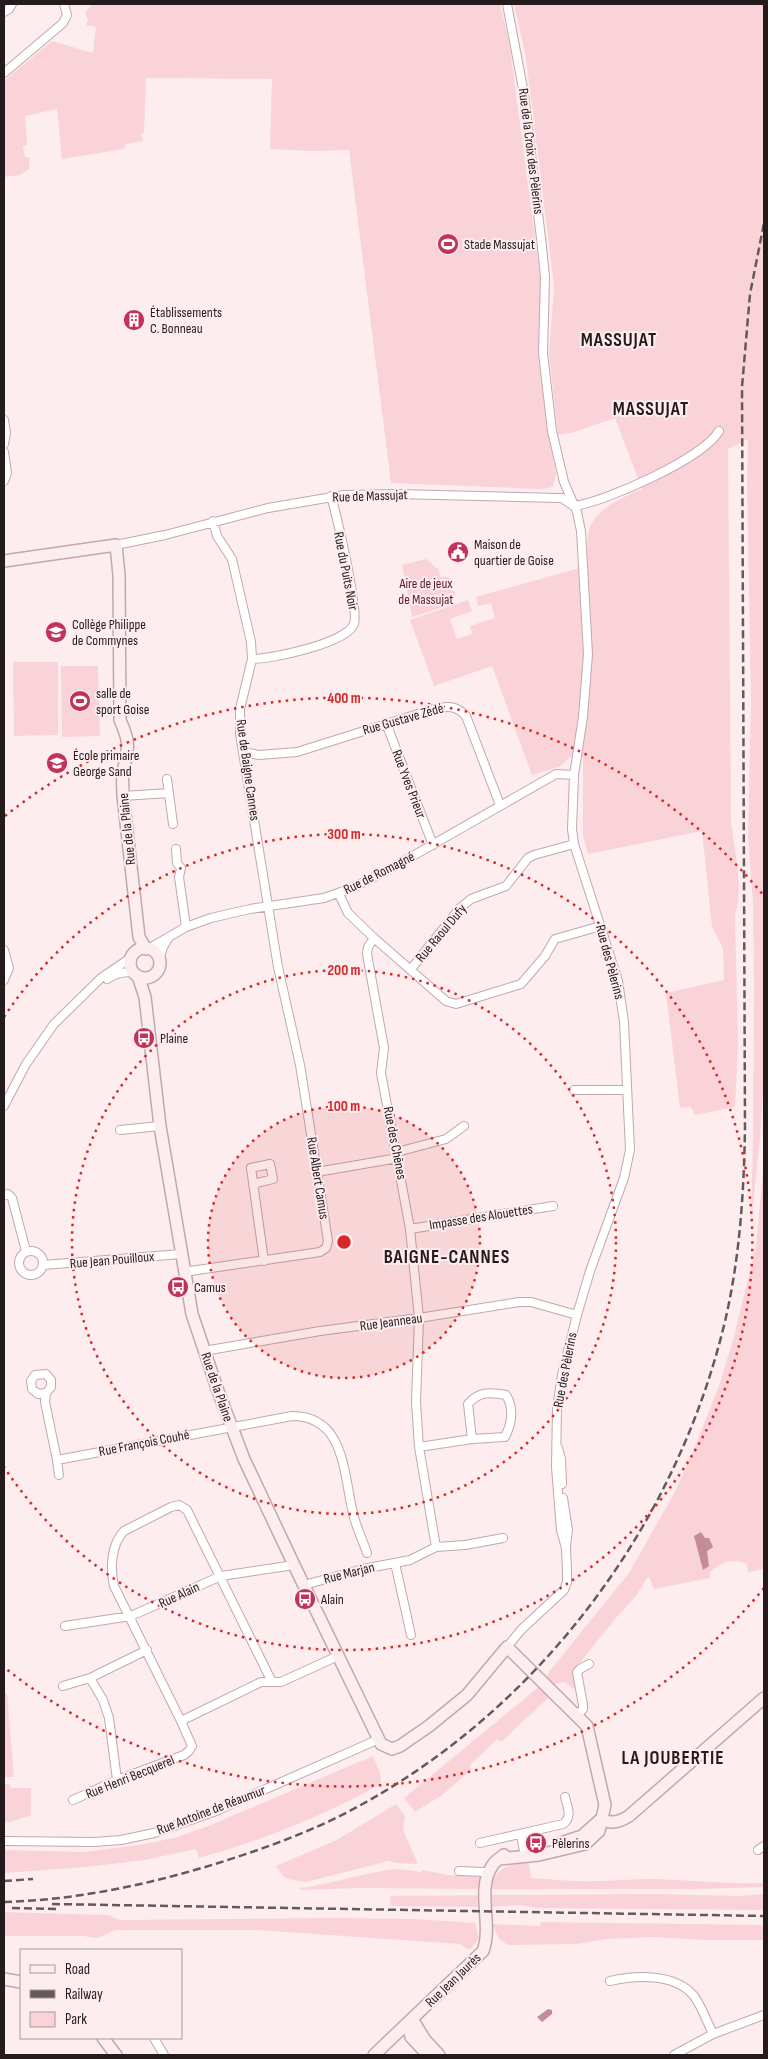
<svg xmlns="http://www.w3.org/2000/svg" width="768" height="2059" viewBox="0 0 768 2059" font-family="'Sofia Sans Condensed',sans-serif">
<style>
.green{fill:#fad3d8}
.water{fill:#c48c95}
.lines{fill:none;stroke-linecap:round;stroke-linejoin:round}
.street-casing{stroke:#c2a8ac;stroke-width:10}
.secondary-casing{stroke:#c2a8ac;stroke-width:14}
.street{stroke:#fff;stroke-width:8}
.secondary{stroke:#fcedef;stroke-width:11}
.rail{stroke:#65595a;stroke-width:2.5;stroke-dasharray:8 4;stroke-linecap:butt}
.ring{fill:none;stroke:#d62828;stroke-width:2.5;stroke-dasharray:2.5 5}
.labels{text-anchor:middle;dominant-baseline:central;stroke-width:4;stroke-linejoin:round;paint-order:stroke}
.street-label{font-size:14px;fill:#251b1c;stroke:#fdedef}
.poi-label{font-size:14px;fill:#251b1c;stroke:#fdedef;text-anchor:start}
.park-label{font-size:14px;fill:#5d182b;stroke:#fdedef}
.district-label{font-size:19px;font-weight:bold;letter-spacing:1px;fill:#251b1c;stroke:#fdedef}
.centre{fill:#d62828;stroke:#fdedef;stroke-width:2.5}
.ring-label{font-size:15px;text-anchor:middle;font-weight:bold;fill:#d62828;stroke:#fdedef;stroke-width:4;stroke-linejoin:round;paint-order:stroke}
</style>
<rect width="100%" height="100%" fill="#fdedef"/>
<path class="green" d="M92,4H500L509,41L540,275V360L546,420L556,474L553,486L549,488L540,489L391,483L349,150L311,151L270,149L272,79L146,78L144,133L141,135L143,141L126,144L124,149L62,159L57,109L25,116L27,145L23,146L25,157H30L29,169L20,175L4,177V81L52,41L93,53L96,27L86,25L88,19L85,13Z
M514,4H764V1075L760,1138L751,1226L753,1138L754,986L753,903L748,838L751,700L747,480L748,439L728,449L731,822C734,846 744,893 735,914L738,1045L735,1107L695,1115L691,1107L680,1108L666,993L724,980L723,949L712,927L702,831L588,854L583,836V757L571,756L561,766L532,775L492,666L434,686L410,620L468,600L472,611L450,619L457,639L472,634L470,626L495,618L491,603L478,606L476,597L587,566C588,555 586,540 589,530C596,508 624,497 642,489L615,418L571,433L558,435L549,354L554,286L526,58Z
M426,559L439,570L440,577H448L455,583L451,589L456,593L452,600L453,604L412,617L402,565Z
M13,662H58V735L14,736Z
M61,666H98L100,736L62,737Z
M764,1161V1569L748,1572L747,1564C734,1557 719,1563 710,1572V1578L654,1589L649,1577L647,1578L636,1596L620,1613L574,1670L575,1688L573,1689L565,1682L554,1684L547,1678L548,1673L629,1573L676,1490L694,1449L719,1386L733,1340L756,1247Z
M541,1685L549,1697L501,1742L497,1739L470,1765L471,1770L442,1795L415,1812L404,1798Z
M7,1693L14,1777H4V1695Z
M373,1756L380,1773L381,1784C323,1816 263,1840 199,1858L196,1849L145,1860L86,1867L4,1873V1850L84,1852L139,1845L174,1838L206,1827Z
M4,1784H9L11,1788H31V1815L11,1822H4Z
M396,1804L405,1816L403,1830L418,1864L397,1863L389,1861L306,1882L288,1879L283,1876L276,1866L337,1840Z
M529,1863L531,1878C552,1879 572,1882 592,1881C613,1881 633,1879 654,1879C691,1880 727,1884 764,1883V1887L695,1889H490C495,1868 509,1864 529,1863Z
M397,1869L421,1872L423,1870L448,1875L480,1877L482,1889L357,1888L300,1890V1888C333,1884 364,1872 397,1869Z
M657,1894L739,1896L764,1894V1910L537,1908L520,1905L490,1907L391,1906L390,1896Z
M4,1912L108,1915L120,1920L334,1918L416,1919L475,1923L479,1938L470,1950L460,1944L257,1930H115L98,1938L83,1936H4Z
M541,1922L764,1925V1940H705L654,1937L607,1939L576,1944L508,1945L499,1939L492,1924L540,1926Z"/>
<path class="water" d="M701,1532L705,1538H709L713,1547L707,1551L709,1566L703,1570L694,1536Z
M548,2009L552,2010V2014L542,2022L537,2017Z"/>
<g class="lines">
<g class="street-casing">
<path id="street" d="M507,4L524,94L542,247L545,277L543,353L552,431L564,482L577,512L581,531L588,654L583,717L574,775L572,829L574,844L618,981L624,1022L630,1150L624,1178L590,1271L577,1315L562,1375L557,1408L556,1467L561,1530L566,1548L567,1571V1582L564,1590L522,1629L507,1647
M4,12L9,9L12,4
M4,73L63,23L67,15L64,4
M4,420L6,433L4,444
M4,452L7,473L4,481
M574,506C605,502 704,458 719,431
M116,545L165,535L268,508L344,495L396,494L557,498H562L572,505
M252,659C272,659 347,643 354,624C359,610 337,517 331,496
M386,723L433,845
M243,752L259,755L297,752L434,709C447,706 456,705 466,716L500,805
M167,779L173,824
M123,796L169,793
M176,849L177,863L181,868L179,877L186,927
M339,894L348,913L374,938L368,947L367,954L384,1048L381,1073L410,1229L419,1318L416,1402L419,1447L436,1547L465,1545L503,1538
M374,938L446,1001L456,1004L521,984L545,956L555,939L601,926
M148,949L186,927L211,918L250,909L324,898L352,888L390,869L556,774L574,775
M4,950L9,968L4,980
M159,961L163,947L169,937
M411,969L460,908L471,899L506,886L528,858L534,855L574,844
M107,979C115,974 125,971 134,973
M574,1090H627
M4,1106L26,1064L54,1024L101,978L132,957
M120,1130L160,1126
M397,1152L446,1139L464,1126
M317,1172L398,1158
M253,1184L273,1179L270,1164L251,1168L264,1261
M4,1195L8,1194L12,1198L26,1251
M410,1229L553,1206
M19 1263a12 12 0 1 1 24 0a12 12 0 1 1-24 0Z
M43,1265L181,1254
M184,1272L320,1252L326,1248L328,1241L300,1065L278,967L240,734V709L252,659L251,642L232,559L217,536L213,521
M204,1351L320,1331L419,1318L519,1302H531L577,1315
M46,1393L38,1394L32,1389L31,1381L35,1375L46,1374L51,1380V1387L46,1393L45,1402L57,1460L292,1416C347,1416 343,1477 354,1517C357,1529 363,1541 367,1553
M419,1447L472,1439L505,1437C512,1423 514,1408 506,1395C491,1392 479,1391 468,1404L472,1439
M558,1448L561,1459L562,1484
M57,1460L59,1475
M563,1498L568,1530L566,1546
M395,1563L411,1635
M304,1585L363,1569L410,1560L436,1547
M65,1626L131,1616L221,1576L294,1565
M63,1686L90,1678
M577,1716L583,1709V1705L577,1672L580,1669L589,1664
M181,1721L114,1586C110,1569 111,1544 124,1531L171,1507L179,1505L187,1510L272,1682
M117,1780L109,1718L103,1700L90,1678L147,1650
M73,1800L117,1780L184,1755L189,1751L192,1746L181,1721L261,1682H281L338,1656
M521,1834L525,1857
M4,1841L94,1842L121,1840L154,1833L216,1811L379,1739
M480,1843L563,1824C573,1817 567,1806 565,1797
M758,1850L764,1846
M459,1871L484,1872L489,1874
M610,1981C636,1975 675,1973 694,1996C702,2007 707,2022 713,2034
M154,2038L164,2055
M674,2055L713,2034L764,2015"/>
</g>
<g class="secondary-casing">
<path id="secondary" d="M4,561L116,545L119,575L120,720C133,749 126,748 123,775C122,782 123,789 123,796L139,937L146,949
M130 963a15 15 0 1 1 30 0a15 15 0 1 1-30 0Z
M138,976L145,997L160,1126L192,1314L218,1391L244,1459L294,1565L381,1744L392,1749L400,1746L429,1726L467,1695L507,1647L587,1726L605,1805L599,1831L585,1844L539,1855L499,1859
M601,1819C610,1824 620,1822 629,1816L764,1698
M561,1843L582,1836L601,1819
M4,1979L21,1982
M412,2019L425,2040L439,2055
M408,2023L411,2037L428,2055
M103,2038L116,2055
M374,2055L483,1951C493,1924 476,1890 492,1866C495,1861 500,1858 504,1855"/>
</g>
<use href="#street" class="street"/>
<use href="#secondary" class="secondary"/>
<path class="rail" d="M4,1881L33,1879
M4,1902C75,1900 147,1885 215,1864C257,1851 299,1836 338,1817C533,1719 677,1529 726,1317C740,1255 744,1191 745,1127L742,387L750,294L764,223
M52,1904L764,1916
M12,1908L59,1909"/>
</g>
<circle cx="344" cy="1242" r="136" fill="#d62828" fill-opacity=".12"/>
<g class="ring">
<circle cx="344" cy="1242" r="136"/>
<circle cx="344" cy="1242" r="272"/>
<path d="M4 1017A408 408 0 1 1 4 1467"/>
<path d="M764 1588A544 544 0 0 1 5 1668M5 816A544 544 0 0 1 764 896"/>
</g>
<defs>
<g id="stadium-disc" transform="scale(1.125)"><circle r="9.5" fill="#c2335c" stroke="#fdedef"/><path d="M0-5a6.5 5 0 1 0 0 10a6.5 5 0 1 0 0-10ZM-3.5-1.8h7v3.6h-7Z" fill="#fff"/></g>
<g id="building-disc" transform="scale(1.125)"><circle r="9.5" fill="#c2335c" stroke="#fdedef"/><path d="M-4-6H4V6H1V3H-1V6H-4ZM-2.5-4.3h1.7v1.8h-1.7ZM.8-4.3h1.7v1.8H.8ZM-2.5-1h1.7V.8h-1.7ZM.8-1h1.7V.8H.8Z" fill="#fff"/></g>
<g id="civic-disc" transform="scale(1.125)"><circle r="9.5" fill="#c2335c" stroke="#fdedef"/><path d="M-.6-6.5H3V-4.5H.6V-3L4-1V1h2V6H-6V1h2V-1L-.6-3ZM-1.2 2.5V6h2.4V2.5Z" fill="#fff"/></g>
<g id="school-disc" transform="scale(1.125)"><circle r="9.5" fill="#c2335c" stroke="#fdedef"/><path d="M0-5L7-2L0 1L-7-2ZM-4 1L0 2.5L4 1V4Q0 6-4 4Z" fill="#fff"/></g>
<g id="bus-disc" transform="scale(1.125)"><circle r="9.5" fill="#c2335c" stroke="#fdedef"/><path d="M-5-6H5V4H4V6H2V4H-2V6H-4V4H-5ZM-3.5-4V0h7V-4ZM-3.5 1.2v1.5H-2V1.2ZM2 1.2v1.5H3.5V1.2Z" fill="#fff"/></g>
</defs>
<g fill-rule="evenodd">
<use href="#stadium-disc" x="448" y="244"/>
<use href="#building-disc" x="134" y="320"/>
<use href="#civic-disc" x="458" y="552"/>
<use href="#school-disc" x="56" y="632"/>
<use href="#stadium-disc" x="80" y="701"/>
<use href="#school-disc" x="57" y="763"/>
<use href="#bus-disc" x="144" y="1038"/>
<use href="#bus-disc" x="178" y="1287"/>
<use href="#bus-disc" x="305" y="1599"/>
<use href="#bus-disc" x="536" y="1843"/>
</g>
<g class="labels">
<g class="street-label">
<text transform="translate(531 151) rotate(83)">Rue de la Croix des Pèlerins</text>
<text transform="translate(370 496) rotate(-2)">Rue de Massujat</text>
<text transform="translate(346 571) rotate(79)">Rue du Puits Noir</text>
<text transform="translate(403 719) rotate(-16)">Rue Gustave Zédé</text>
<text transform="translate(248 770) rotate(82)">Rue de Baigne Cannes</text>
<text transform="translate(409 784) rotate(69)">Rue Yves Prieur</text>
<text transform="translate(127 829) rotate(-96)">Rue de la Plaine</text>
<text transform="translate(379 873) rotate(-27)">Rue de Romagné</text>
<text transform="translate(441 933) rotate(-50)">Rue Raoul Dufy</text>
<text transform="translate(610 962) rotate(75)">Rue des Pèlerins</text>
<text transform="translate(395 1143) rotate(79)">Rue des Chênes</text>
<text transform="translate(318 1178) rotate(81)">Rue Albert Camus</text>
<text transform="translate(481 1217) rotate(-9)">Impasse des Alouettes</text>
<text transform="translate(112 1260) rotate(-5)">Rue Jean Pouilloux</text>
<text transform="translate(391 1322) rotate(-8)">Rue Jeanneau</text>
<text transform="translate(565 1370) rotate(-79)">Rue des Pèlerins</text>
<text transform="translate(217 1387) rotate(71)">Rue de la Plaine</text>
<text transform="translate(144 1443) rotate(-11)">Rue François Couhé</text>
<text transform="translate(349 1573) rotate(-14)">Rue Marjan</text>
<text transform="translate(179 1595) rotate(-25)">Rue Alain</text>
<text transform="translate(130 1777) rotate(-22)">Rue Henri Becquerel</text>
<text transform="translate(211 1810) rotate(-21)">Rue Antoine de Réaumur</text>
<text transform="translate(453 1980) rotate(-44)">Rue Jean Jaurès</text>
</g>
<g class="poi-label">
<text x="464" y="244">Stade Massujat</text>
<text x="150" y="312">Établissements<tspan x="150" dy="16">C. Bonneau</tspan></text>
<text x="474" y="544">Maison de<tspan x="474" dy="16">quartier de Goise</tspan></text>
<text x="72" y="624">Collège Philippe<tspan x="72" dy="16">de Commynes</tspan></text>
<text x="96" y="693">salle de<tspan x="96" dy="16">sport Goise</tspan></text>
<text x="73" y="755">École primaire<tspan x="73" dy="16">George Sand</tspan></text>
<text x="160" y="1038">Plaine</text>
<text x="194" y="1287">Camus</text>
<text x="321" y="1599">Alain</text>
<text x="552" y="1843">Pèlerins</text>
</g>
<g class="park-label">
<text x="426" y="583">Aire de jeux<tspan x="426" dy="16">de Massujat</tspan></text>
</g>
<g class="district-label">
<text x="619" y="340">MASSUJAT</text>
<text x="651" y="409">MASSUJAT</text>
<text x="447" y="1257">BAIGNE-CANNES</text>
<text x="673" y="1758">LA JOUBERTIE</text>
</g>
</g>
<circle cx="344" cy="1242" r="8" class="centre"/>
<g class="ring-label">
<text x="344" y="703">400 m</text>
<text x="344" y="839">300 m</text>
<text x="344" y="975">200 m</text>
<text x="344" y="1111">100 m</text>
</g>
<rect width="768" height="2059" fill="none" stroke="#251b1c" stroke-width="10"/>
<rect x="20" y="1949" width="162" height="90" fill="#fdedef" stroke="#a7999b"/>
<rect x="30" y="1965" width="25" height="8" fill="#fcedef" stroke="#a7999b"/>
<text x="65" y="1974" font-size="15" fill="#251b1c">Road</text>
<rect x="30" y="1990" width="25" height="8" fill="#65595a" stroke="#a7999b"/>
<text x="65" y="1999" font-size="15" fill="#251b1c">Railway</text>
<rect x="30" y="2012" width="25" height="15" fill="#fad3d8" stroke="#a7999b"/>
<text x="65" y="2024" font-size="15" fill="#251b1c">Park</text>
</svg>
